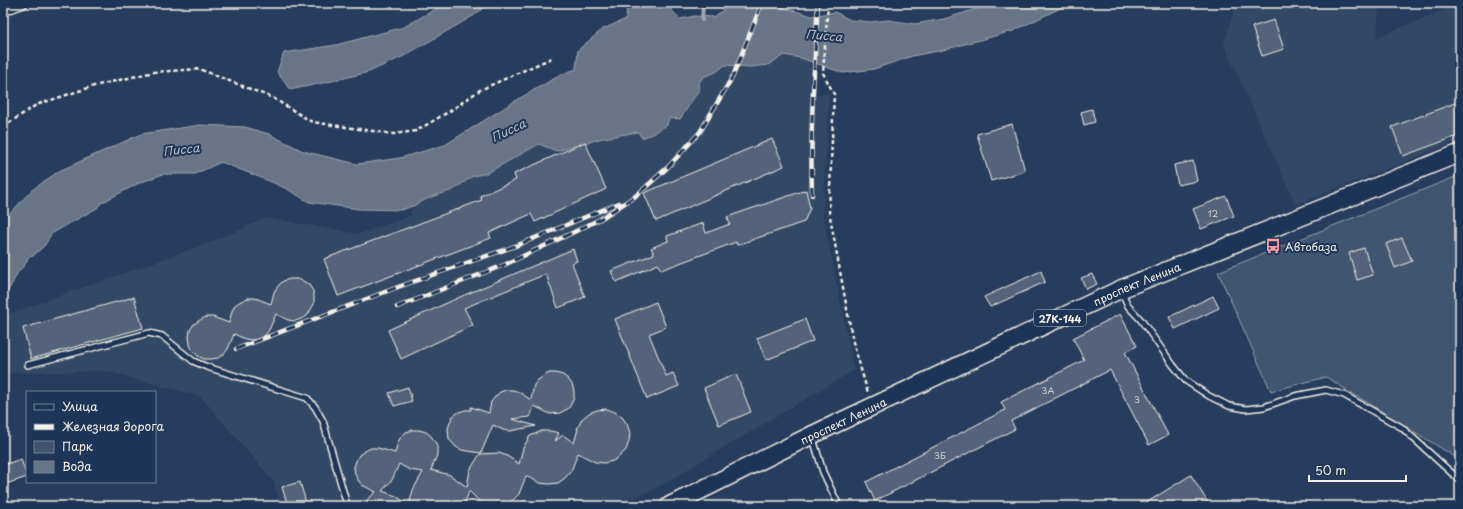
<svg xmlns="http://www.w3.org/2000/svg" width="1463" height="509" viewBox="0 0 1463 509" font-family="'Playpen Sans',sans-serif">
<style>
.built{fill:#334966}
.green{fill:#40546f;stroke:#9aa2ac}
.water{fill:#677588;stroke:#9fa7ae}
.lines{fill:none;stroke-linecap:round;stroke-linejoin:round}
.stream{stroke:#9fa7ae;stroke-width:4}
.building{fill:#52647b;stroke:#f4f1e8;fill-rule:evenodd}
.service-casing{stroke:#f4f1e8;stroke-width:8}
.minor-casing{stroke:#f4f1e8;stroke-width:13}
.primary-casing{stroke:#f4f1e8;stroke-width:20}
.path{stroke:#f4f1e8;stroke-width:2.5;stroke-dasharray:4 3;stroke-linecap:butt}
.service{stroke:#1d3557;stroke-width:5}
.minor{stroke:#1d3557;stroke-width:10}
.primary{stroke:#1d3557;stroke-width:17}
.rail-casing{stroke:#f4f1e8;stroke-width:4.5}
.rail{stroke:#1d3557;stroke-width:3;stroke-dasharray:9;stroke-linecap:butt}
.labels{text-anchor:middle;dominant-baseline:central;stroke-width:4;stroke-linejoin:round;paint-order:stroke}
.number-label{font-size:9px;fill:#cccecd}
.shield{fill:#1d3557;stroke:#b4b9bc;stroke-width:1}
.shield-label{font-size:10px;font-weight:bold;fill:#f4f1e8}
.poi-label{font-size:11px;fill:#f4f1e8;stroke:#1d3557;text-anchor:start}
.street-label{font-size:11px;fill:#f4f1e8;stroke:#1d3557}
.water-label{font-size:12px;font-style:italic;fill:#bcbfc2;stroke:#1d3557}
</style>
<rect width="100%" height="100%" fill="#263d5d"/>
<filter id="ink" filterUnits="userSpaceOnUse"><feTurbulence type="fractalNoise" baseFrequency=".025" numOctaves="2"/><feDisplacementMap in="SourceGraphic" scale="8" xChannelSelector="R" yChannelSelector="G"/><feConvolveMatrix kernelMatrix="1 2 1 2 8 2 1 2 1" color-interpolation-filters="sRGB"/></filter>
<g filter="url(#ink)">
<path class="built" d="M1236,3H1379L1377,37L1460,4V140L1296,205L1224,45Z
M784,55L801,58L813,62L810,96L829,93L823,214L854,370L653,490L611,506H281L274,482L201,397L107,371L7,373L3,356V316L206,244L267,218L359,234L410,216L413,206L431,197L453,190L473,176L487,173L540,144L557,151L603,138L638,132L642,138L669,118L680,119L699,90L698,84L703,77L716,72L725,65L750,67L768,65Z"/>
<path class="green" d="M1460,175V460L1326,377L1271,391L1218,272Z"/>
<path class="water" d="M446,3H490L473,16L404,56L369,72L332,81L290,90L277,72L284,53L336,45L404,27Z
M625,3H665L680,19L695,16L714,17L733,3H764L782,7L812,16L835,12L850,20L871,22L888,20L915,24L944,19L995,3H1071L1013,31L943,50L912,56L874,69L843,73L801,58L784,55L768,65L750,67L725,65L716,72L703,77L698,84L699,90L680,119L669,118L667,125L652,134L642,138L638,132L603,138L557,151L539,144L487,173L473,176L453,190L431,197L413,206L401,210L359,209L309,202L287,189L269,181L221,162L195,174H163L137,184L101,203L97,208L51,234L45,245L33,256L28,257C25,269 19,268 16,276C12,284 8,291 3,298V221L32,190L59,171L141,134L200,125L245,127L269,134L303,151L357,164L400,158L445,145L520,98L562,74L576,69L578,50L603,29L626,19L627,5Z"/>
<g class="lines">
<path class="stream" d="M702,20L703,3"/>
</g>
<path class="building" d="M1274,20L1284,49L1262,56L1252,27Z
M1460,101V135L1403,156L1392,127Z
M1092,109L1095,122L1084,125L1081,112Z
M1012,124L1025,171L991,181L977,134Z
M772,139L784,166L656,221L644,193Z
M585,142L606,189L535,222L531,214L489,233L491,238L338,296L324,259L482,200L480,196L516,180L514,174Z
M1193,161L1197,181L1178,185L1174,165Z
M806,190L810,208L804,222L737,245L736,242L661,270L658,264L616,282L611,271L654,254L651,248L668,241L667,236L703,223L706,233L730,224L727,217Z
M1226,196L1234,216L1201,229L1193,209Z
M1402,238L1412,261L1395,268L1386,244Z
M1364,248L1373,275L1357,280L1349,253Z
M573,249L577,261L572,263L585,297L558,308L546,274L464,308L473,325L401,359L388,330L460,297Z
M1041,271L1045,282L990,307L984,297Z
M1092,274L1097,284L1086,289L1081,278Z
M290,279H297L303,281L309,285L313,291L314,297V304L307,316L301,319L295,321L288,320L276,314L269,330L265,335L259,339L252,340L245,339L234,334L228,349L224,354L218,358L211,359H204L198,356L192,350L190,344L189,337L190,330L194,324L200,320L206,317H213L229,323L232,311L235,305L241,301L248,298H255L271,304L274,292L278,286L283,281Z
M1213,296L1219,308L1175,329L1169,317Z
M134,297L143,328L31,359L23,328Z
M656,302L666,327L649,334L666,376L673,373L679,386L647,399L615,319Z
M1120,314L1137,346L1125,352L1168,435L1149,445L1110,370L1011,421L1015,429L875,501L866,482L1005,410L1001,402L1084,360L1073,338Z
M805,319L813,341L766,360L757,338Z
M549,373H556L563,375L568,379L572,384L574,391V398L569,408L560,413L550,414L534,406L530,417L512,419L536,426L510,431L503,430L493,425L481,453L462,450L456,447L449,439L448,429L450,422L453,416L459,412L465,410H471V407L489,413L491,402L495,397L500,392L506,390H513L519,392L531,400L534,385L538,380Z
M736,374L751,412L719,425L704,388Z
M408,387L412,401L394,406L389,393Z
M606,409L615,412L622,417L627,424L630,433L629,441L626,450L620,456L613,461L604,463L595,462L578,453L571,471L565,478L558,483L549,484L540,483L526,476L519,494L513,500L505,505L488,506L480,502L469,491L464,506H360L376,492L362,485L358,480L355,474L354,467L356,461L359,455L365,451L371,448H378L395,453L398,442L401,437L406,432L413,430H419L426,432L431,436L437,445V455L431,470L450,475L467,487L470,470L480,454L499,453L507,456L519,464L523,448L530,436L542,431H551L559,433L555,441L563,435L574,443L578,429H577L582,419L589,413L597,410ZM399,464L410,470L423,472L413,490L409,505L396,496L382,491L392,480Z
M21,459L27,477L3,485V465Z
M1191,475L1210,506H1141Z
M300,482L307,506H288L282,487Z"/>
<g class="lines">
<g class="service-casing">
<path id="service" d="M1122,292L1128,306L1141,320L1173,365L1186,381L1209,396L1229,406L1246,409L1264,407L1295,396L1326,390L1344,395L1401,427L1455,476L1460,479
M28,365L149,333L162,336L193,361L207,367L307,398L315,407L323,421L347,505
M813,438L823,472L839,506
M524,505L525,506"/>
</g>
<g class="minor-casing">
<path id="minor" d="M3,10L22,3"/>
</g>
<g class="primary-casing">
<g id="primary">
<path id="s1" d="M669,506L812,435L1121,289L1460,153"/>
</g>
</g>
<path class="path" d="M828,3L823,73L834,94L829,211L853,342L868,393
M3,127L36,105L94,86L154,72L199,69L273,98L312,122L393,134L416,131L450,111L480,90L554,57"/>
<use href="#service" class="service"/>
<use href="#minor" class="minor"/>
<use href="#primary" class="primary"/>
<g class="rail-casing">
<path id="rail" d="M812,195C810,131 814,67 818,3
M397,307L504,265L574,232L600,219L637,195L668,167L700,132L733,76L762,3
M236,349L398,287L518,245L619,203"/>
</g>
<use href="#rail" class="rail"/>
</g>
</g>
<defs>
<g id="bus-bare" transform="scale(1.2)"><path d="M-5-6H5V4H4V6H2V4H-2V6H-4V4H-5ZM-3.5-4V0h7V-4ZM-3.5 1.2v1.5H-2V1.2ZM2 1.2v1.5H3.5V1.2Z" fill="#ff9aa2" stroke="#1d3557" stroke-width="2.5" paint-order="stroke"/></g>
</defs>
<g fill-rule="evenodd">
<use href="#bus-bare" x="1273" y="246"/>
</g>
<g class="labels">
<g class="number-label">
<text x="1213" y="213">12</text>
<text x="1048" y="390">3А</text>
<text x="1137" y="399">3</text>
<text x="940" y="455">3Б</text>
</g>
<rect class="shield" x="1034" y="310" width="52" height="16" rx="3"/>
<g class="shield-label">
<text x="1060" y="318">27К-144</text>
</g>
<g class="poi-label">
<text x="1285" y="246">Автобаза</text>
</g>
<g class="street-label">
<text stroke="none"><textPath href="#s1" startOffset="518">проспект Ленина</textPath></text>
<text stroke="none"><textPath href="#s1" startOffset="194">проспект Ленина</textPath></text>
</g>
<g class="water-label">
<text transform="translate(824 35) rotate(5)">Писса</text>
<text transform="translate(508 130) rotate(-26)">Писса</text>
<text transform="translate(181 149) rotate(-7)">Писса</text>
</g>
</g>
<rect width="1463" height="509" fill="none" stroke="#1d3557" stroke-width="16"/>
<rect x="8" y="8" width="1447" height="493" fill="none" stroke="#f4f1e8" stroke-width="1.5" filter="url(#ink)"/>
<rect x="26" y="391" width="130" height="92" fill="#1d3557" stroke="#738091"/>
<rect x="34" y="404" width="20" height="6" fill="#1d3557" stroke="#738091"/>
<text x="62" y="411" font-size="12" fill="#f4f1e8">Улица</text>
<rect x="34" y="424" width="20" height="6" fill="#f4f1e8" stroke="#738091"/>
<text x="62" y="431" font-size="12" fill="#f4f1e8">Железная дорога</text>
<rect x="34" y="441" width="20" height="12" fill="#40546f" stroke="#738091"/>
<text x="62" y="451" font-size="12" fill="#f4f1e8">Парк</text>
<rect x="34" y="461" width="20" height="12" fill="#677588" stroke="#738091"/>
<text x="62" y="471" font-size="12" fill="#f4f1e8">Вода</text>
<path d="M1309 475v6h97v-6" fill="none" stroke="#f4f1e8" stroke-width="2"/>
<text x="1315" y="475" font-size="12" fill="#f4f1e8" stroke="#1d3557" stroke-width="3" paint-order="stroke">50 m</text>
</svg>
